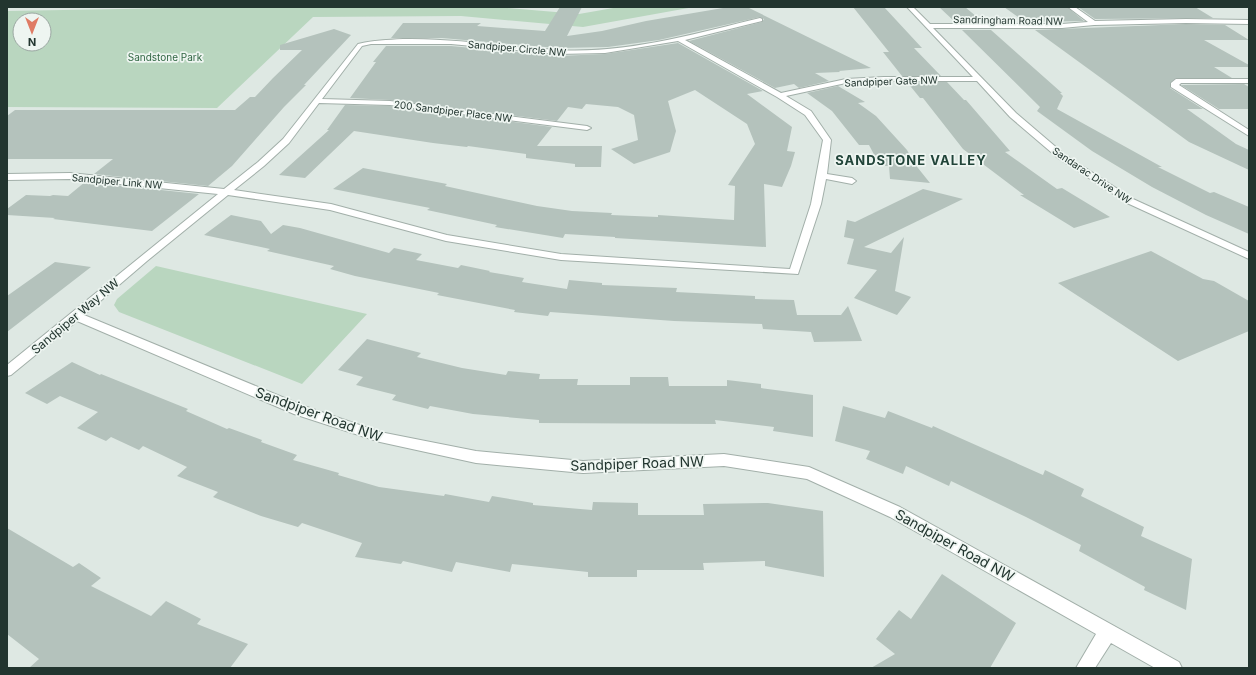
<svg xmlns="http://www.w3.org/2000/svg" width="1256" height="675" viewBox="0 0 1256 675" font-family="Inter,sans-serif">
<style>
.green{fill:#b9d6bf;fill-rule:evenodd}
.building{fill:#b4c2bc}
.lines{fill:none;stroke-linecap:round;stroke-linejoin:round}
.minor-casing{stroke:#a2afa9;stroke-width:2}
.minor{fill:#fff;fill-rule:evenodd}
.labels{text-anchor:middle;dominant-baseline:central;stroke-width:3.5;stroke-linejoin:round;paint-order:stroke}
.far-street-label{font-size:10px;fill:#22352f;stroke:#eef5f1}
.far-park-label{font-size:10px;fill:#316643;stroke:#eef5f1}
.street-label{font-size:12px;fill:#22352f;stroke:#eef5f1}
.far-district-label{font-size:13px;font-weight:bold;letter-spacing:1px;fill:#214439;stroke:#eef5f1}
.near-street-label{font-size:14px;fill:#22352f;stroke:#eef5f1}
</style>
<rect width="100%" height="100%" fill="#dee8e3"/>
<path class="green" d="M233,7H496L579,14L619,7H694L583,27L461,16L313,17L217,108L7,107V11ZM20,20H44V44H20Z
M156,266L367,314L302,384L119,312L114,305L117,299Z"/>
<path class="building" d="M560,7H582L567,36L602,31L646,21L729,7H747L871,68L839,71L840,72L815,73L829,81L799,88L794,84L775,88L689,41L762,22L764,19L760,17L659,40L608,47L557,48L442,38H391L403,23H481L477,26L545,31Z
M853,7H884L922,48H914L941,76H902L883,52H889Z
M939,7H965L983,22H955Z
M1004,7H1067L1084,21L1025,22Z
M1078,7H1195L1213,18L1095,19Z
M1186,24L1225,25L1249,40H1204L1249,65V67H1214L1232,78H1176L1170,83V88L1203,109H1187L1236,144L1249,150V170L1189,142L1035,30Z
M334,29L351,35L304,85H306L284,107L232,166L208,186L94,174L113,159H7V116L15,110H235L250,97H255L273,78L302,50H280V45Z
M962,30H991L1062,93H1060L1063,96L1057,109L1162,167H1158L1210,193L1214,192L1249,207V234L1206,215L1152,187L1092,151L1037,111L1040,107Z
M678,43L763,91L747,94L792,127L787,151L795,152L791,166L782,187L764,184L766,247L615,238V237L565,234L563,238L495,227L497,225L427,210L430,208L333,189L363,168L447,184L445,186L537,206L572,211L612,213L611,215L658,217V215L734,220L735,186L728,185L755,144L747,124L695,90L668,101L676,131L670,152L634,164L611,149L638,140L634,115L618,107L586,104L582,109L568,107L557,121L390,100L350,98L376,62H373L386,46H451L558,56L605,54Z
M907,82H947L964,100H966L1010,151L1005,152L1057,189L1062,188L1110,217L1074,228L1020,195H1024L963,149L923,98H920Z
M1244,84L1249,87V109H1219L1181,85Z
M838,86L865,102L858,103L876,116L907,150L914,163L930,183L890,179L889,166H880L869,145H859L832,111L807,93Z
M345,105L390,106L552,127L537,146H602L601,167H575V164L526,158V154L468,146L467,147L433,143L354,131L305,178L279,175L329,130H327Z
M85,182L199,194L152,231L53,219L55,218L7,215V209L26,195L50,196L53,195L68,196Z
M923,189L963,199L864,247L891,253L904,237L895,291L911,297L897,315L854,298L877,270L847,264L854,239L844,237L847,220L855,222Z
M231,215L261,221L271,234L283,225L300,228L389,253L394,248L422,254L416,260L458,268L461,265L490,271L489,272L524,278L522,282L567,289L569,280L602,283V285L677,288L676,292L755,296V299L794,300L797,315H841L848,306L862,341L814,342L811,332L763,329L762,324L674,321L550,312L548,316L514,312L515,310L437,295L439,293L355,276L330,269L334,266L267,251L270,249L204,235Z
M1151,251L1203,279L1214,281L1249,301V331L1178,361L1058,283Z
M55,262L91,267L7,332V296Z
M367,339L421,353L417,357L462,368L506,375L508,371L540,374L539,379H578L577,385H630V377H668L669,386H727V380L761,384V388L813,395V437L773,431L774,427L715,420L716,424L539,423V420L473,414L430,406L428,409L392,400L396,395L356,385L363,377L338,370Z
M72,362L100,375L101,374L188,409L186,411L227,429L229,428L262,440L261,442L297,455L293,460L339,473L338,475L379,487L444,496L445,494L489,502L492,496L533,503V505L592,510L593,502L638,503V515H704L703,504L768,503L823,511L824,577L765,566V561L703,563L704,570H637V577H588V572L512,564L510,572L456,562L452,572L403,561L401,564L355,557L362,543L302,523L298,527L261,516L213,497L218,492L177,476L187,467L143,446L139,450L111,437L106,441L77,428L98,412L60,396L47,404L25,393Z
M843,406L885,418L888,411L932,428L933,426L1043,475L1045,470L1084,489L1081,496L1144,527L1141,536L1192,559L1186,610L1144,590L1145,587L1079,551L1081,545L1026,517L951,481L949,486L906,466L903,474L866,459L870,451L835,441Z
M7,528L73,567L79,563L101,578L91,586L151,616L166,601L201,619L197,624L248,644L230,668H29L39,659L7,634Z
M942,574L1016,623L990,668H871L895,654L876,639L899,610L911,619Z"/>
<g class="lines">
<g class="minor-casing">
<path id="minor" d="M907,7H913L930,24H1062L1088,22L1068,7H1075L1095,21L1186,19L1249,20V24L1186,23L1094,25L1062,28H933L1016,113L1064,154L1133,199L1249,252V259L1127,203L1058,158L1010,117L977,81H884L846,83L786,96L811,111L831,140L827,174L852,178L856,181L852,184L826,179L821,204L798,274L561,260L446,241L330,210L228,195L147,261L84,315L304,406L380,432L476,451L583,461L724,454L809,467L900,507L1179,662L1182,668H1155L1111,643L1095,668H1076L1096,634L890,517L807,479L724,466L583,473L476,463L380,442L294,414L77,321L11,375L7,376V365L218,194L70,179L7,180V174L70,173L224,189L258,162L283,139L358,44C373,40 387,40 403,39C455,38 505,47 557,50C626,54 694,34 760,18L762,19V21L685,40L781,93L846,79L884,77H973ZM678,41L777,97L805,115L823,140L811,204L790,269L561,254L447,235L331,204L234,190L264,166L289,143L319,103L390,105L587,130L591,128L587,126L390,101L322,99L362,46L371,44H451L558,54L605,53Z
M1176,79H1249V83H1181L1179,85L1249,130V136L1171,87V83Z"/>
</g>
<use href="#minor" class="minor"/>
</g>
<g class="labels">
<g class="far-street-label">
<text transform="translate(1008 20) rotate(1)">Sandringham Road NW</text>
<text transform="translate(517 48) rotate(5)">Sandpiper Circle NW</text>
<text transform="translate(891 81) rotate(-2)">Sandpiper Gate NW</text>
<text transform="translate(453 111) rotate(7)">200 Sandpiper Place NW</text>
<text transform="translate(1092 175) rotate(34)">Sandarac Drive NW</text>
<text transform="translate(117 181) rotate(5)">Sandpiper Link NW</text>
</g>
<g class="far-park-label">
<text x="165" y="57">Sandstone Park</text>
</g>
<g class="street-label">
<text transform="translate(75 316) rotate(-40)">Sandpiper Way NW</text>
</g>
<g class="far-district-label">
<text x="911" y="160">SANDSTONE VALLEY</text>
</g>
<g class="near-street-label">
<text transform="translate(319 414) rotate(20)">Sandpiper Road NW</text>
<text transform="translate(637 463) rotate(-2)">Sandpiper Road NW</text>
<text transform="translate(955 545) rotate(29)">Sandpiper Road NW</text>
</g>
</g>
<rect width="1256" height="675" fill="none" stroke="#22352f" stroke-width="16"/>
<g transform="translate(32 32) rotate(180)"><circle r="19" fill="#eef5f1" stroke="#9ca8a3"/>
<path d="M0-3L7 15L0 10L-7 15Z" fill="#df7b64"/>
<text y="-6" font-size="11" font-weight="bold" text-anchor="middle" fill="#22352f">N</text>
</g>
</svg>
